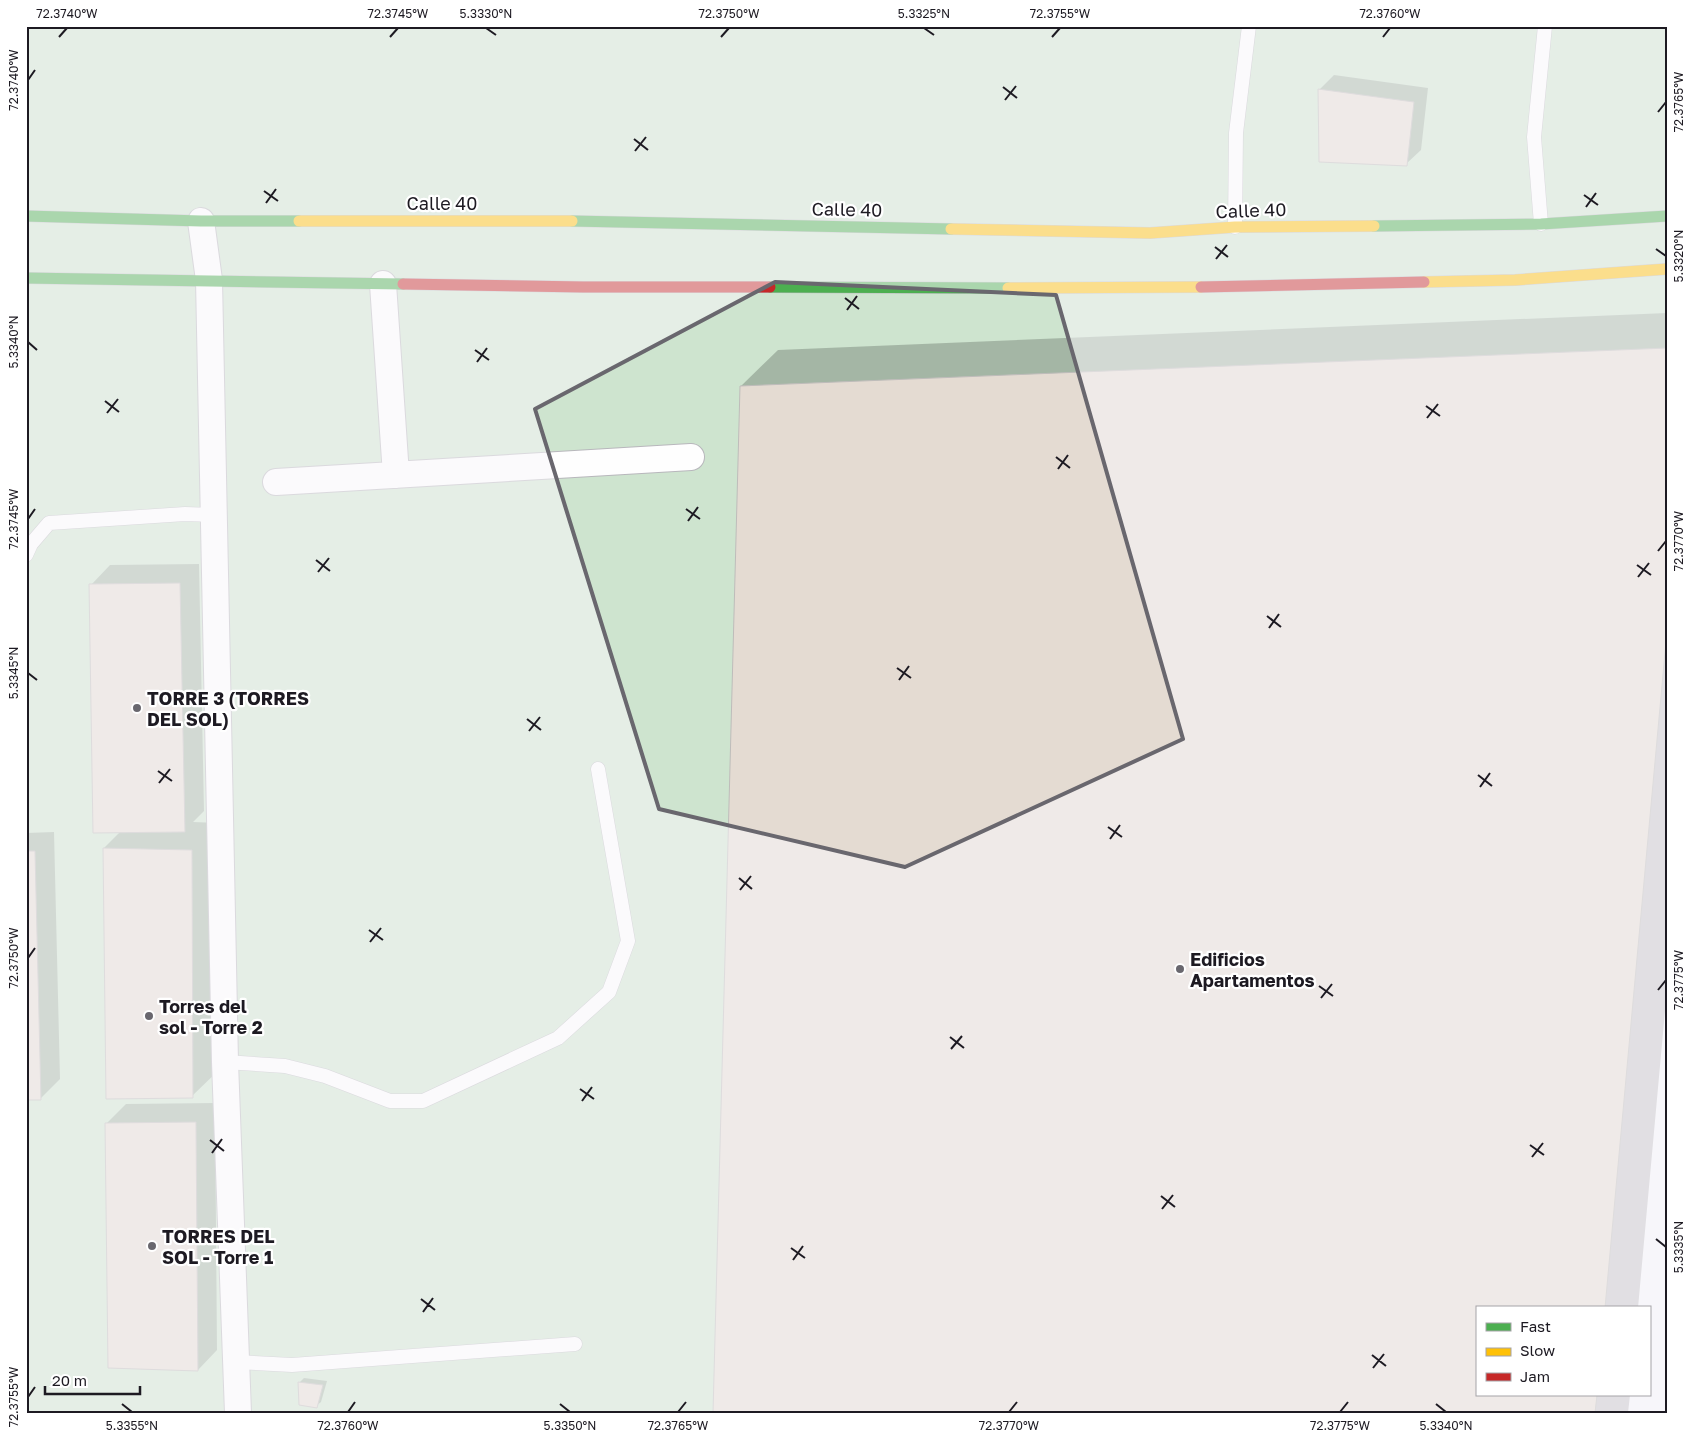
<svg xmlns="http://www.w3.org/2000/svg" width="1693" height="1439" viewBox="0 0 1693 1439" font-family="'Golos Text',sans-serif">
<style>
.green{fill:#cee4cf}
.shadow{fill:#0003}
.building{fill:#e4dbd2;stroke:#bebcba}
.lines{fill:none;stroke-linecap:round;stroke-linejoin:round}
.lane-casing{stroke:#b8b7bc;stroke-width:15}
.street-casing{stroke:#b8b7bc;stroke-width:28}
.fast-casing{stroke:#b8b7bc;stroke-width:12}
.slow-casing{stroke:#b8b7bc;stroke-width:12}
.jam-casing{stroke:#b8b7bc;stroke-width:12}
.lane{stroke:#fefefe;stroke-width:14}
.street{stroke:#fefefe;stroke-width:26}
.fast{stroke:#4caf50;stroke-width:11}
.slow{stroke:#ffc107;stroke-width:11}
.jam{stroke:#c62828;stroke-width:11}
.marked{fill:none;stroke:#69676e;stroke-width:4;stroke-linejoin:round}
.ticks{fill:none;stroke:#1d1a22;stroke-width:2}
.poi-dot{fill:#69676e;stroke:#fff;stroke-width:2}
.labels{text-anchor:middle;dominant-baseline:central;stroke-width:4.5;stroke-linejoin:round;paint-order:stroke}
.street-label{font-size:18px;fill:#1d1a22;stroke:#fff}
.poi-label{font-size:18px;font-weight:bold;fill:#1d1a22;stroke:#fff;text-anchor:start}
.neatline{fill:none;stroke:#1d1a22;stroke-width:2}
.ticks-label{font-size:12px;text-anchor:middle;fill:#1d1a22}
</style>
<rect width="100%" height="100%" fill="#f7f6fa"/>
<path class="green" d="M26,26H1667V631L1477,1308V1395H1597L1595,1413H26Z"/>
<path class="shadow" d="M1334,75L1428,88L1421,150L1406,164L1319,90Z
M1667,313V989L1638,1308H1477V1395H1630L1628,1413H714L741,386L778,350Z
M199,564L204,811L193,822L219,823L220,1069L192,1096L104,848L121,831L91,585L110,565Z
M54,832L60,1079L40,1099H26V833Z
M215,1103L217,1350L198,1370L106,1124L126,1104Z
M304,1378L327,1381L321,1402L316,1406L300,1382Z"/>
<path class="building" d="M1318,89L1414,102L1407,166L1319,162Z
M1667,348V631L1605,1308H1477V1395H1597L1595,1413H713L740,386Z
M180,583L185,832L93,833L89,584Z
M103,848L192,850L193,1098L106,1099Z
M26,851H35L41,1100H26Z
M196,1122L198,1371L108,1368L105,1123Z
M298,1382L323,1385L317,1408L299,1405Z"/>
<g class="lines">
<g class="lane-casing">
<path id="lane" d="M1541,224L1534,137L1545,26
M1235,227L1236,133L1249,26
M26,555L31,544L49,523L185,514L214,515
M225,1062L285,1066L325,1076L390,1101H423L558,1038L609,992L628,941L598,769
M236,1362L292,1365L575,1344"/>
</g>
<g class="street-casing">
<path id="street" d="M201,221L209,280L225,1062L238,1413
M383,284L396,475
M276,482L691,457"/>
</g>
<g class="fast-casing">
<path id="fast" d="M26,216L201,221H299
M572,221L951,229
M1374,226L1541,224L1667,216
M26,278L403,284
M770,287L1008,288"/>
</g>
<g class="slow-casing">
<path id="slow" d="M299,221H572
M951,229L1150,233L1235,227L1374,226
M1424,282L1515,280L1667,269
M1008,288L1201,287"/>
</g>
<g class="jam-casing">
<path id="jam" d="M403,284L583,287H770
M1201,287L1424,282"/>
</g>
<use href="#lane" class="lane"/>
<use href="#street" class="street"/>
<use href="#fast" class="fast"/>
<use href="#slow" class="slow"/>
<use href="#jam" class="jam"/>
</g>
<path d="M0 0H1693V1439H0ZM775,282L1056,295L1183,739L905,867L659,809L535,409Z" fill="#f7f6fa" fill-opacity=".55" fill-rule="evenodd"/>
<path class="marked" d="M775,282L1056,295L1183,739L905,867L659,809L535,409Z"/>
<path class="ticks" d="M486,28L496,35M924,28L934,35M59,37L67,28M390,37L398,28M721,37L729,28M1052,37L1060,28M1383,37L1390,28M28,80L35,70M1003,87L1017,98M1005,100L1016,86M1658,112L1666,102M634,139L648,150M635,151L646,137M264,191L278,201M1584,195L1598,205M266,203L276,189M1586,207L1596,193M1215,247L1228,257M1656,249L1666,256M1216,259L1227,245M845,298L859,309M847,310L857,296M28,342L37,350M475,350L489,360M477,362L487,348M105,401L119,412M1426,406L1440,416M107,413L118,399M1427,418L1438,404M1056,457L1070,468M1058,469L1068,455M686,509L700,519M28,519L35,509M688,521L698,507M1658,551L1666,541M316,560L330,571M1637,565L1651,575M318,572L329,558M1638,577L1649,563M1267,616L1281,627M1269,628L1279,614M897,668L911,678M28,673L37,680M899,680L909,666M527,719L541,730M529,731L540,717M158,771L172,781M1478,775L1492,786M159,783L170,769M1480,787L1490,773M1108,827L1122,837M1110,839L1120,825M739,878L752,889M740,890L751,876M369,930L383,940M370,942L381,928M28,958L35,948M1319,986L1333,996M1658,990L1666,980M1321,998L1332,984M950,1037L964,1048M951,1049L962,1036M580,1089L594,1099M582,1101L592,1087M210,1140L224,1151M1530,1145L1544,1155M212,1153L222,1139M1532,1157L1543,1143M1161,1196L1175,1207M1162,1209L1173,1195M1656,1239L1666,1247M791,1248L805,1258M793,1260L803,1246M421,1299L435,1310M423,1312L433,1298M1372,1355L1386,1366M1373,1368L1384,1354M28,1397L35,1387M122,1404L132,1412M560,1404L570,1412M1436,1404L1446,1412M348,1412L355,1402M678,1412L686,1402M1009,1412L1017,1402M1340,1412L1348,1402"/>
<g class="poi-dot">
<circle cx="137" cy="708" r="5"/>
<circle cx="1180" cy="969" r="5"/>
<circle cx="149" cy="1016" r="5"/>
<circle cx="152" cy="1246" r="5"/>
</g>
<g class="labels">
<g class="street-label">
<text x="442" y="203">Calle 40</text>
<text transform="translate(847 209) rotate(1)">Calle 40</text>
<text transform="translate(1251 210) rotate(-2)">Calle 40</text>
</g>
<g class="poi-label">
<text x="147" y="698">TORRE 3 (TORRES<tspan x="147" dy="21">DEL SOL)</tspan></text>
<text x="1190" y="959">Edificios<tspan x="1190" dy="21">Apartamentos</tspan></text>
<text x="159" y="1006">Torres del<tspan x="159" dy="21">sol - Torre 2</tspan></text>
<text x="162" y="1236">TORRES DEL<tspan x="162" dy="21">SOL - Torre 1</tspan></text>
</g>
</g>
<rect width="1693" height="1439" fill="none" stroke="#ffffff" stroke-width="55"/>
<rect x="1476" y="1306" width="175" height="90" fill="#ffffff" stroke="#a5a3a7"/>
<rect x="1486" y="1323" width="25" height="8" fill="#4caf50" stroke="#a5a3a7"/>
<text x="1520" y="1332" font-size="15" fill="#1d1a22">Fast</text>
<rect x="1486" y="1348" width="25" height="8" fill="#ffc107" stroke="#a5a3a7"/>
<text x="1520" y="1356" font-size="15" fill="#1d1a22">Slow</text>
<rect x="1486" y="1373" width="25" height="8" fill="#c62828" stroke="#a5a3a7"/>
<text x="1520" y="1382" font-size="15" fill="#1d1a22">Jam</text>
<path d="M45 1386v8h95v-8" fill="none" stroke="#1d1a22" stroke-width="2.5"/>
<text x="52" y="1386" font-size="15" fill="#1d1a22" stroke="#ffffff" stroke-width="4" paint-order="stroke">20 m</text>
<rect x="28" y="28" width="1638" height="1384" class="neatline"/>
<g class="ticks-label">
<text x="67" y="18">72.3740°W</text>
<text x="398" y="18">72.3745°W</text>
<text x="486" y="18">5.3330°N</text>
<text x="729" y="18">72.3750°W</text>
<text x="924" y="18">5.3325°N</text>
<text x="1060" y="18">72.3755°W</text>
<text x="1390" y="18">72.3760°W</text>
<text transform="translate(14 80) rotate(-90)" y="4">72.3740°W</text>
<text transform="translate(1679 102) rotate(-90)" y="4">72.3765°W</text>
<text transform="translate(1679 256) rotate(-90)" y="4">5.3320°N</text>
<text transform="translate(14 342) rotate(-90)" y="4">5.3340°N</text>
<text transform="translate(14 519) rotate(-90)" y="4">72.3745°W</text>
<text transform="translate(1679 541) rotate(-90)" y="4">72.3770°W</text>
<text transform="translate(14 673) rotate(-90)" y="4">5.3345°N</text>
<text transform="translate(14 958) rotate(-90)" y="4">72.3750°W</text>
<text transform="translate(1679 980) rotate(-90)" y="4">72.3775°W</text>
<text transform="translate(1679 1247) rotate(-90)" y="4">5.3335°N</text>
<text transform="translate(14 1397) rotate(-90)" y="4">72.3755°W</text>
<text x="132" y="1430">5.3355°N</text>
<text x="348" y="1430">72.3760°W</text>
<text x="570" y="1430">5.3350°N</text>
<text x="678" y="1430">72.3765°W</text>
<text x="1009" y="1430">72.3770°W</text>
<text x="1340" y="1430">72.3775°W</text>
<text x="1446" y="1430">5.3340°N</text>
</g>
</svg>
